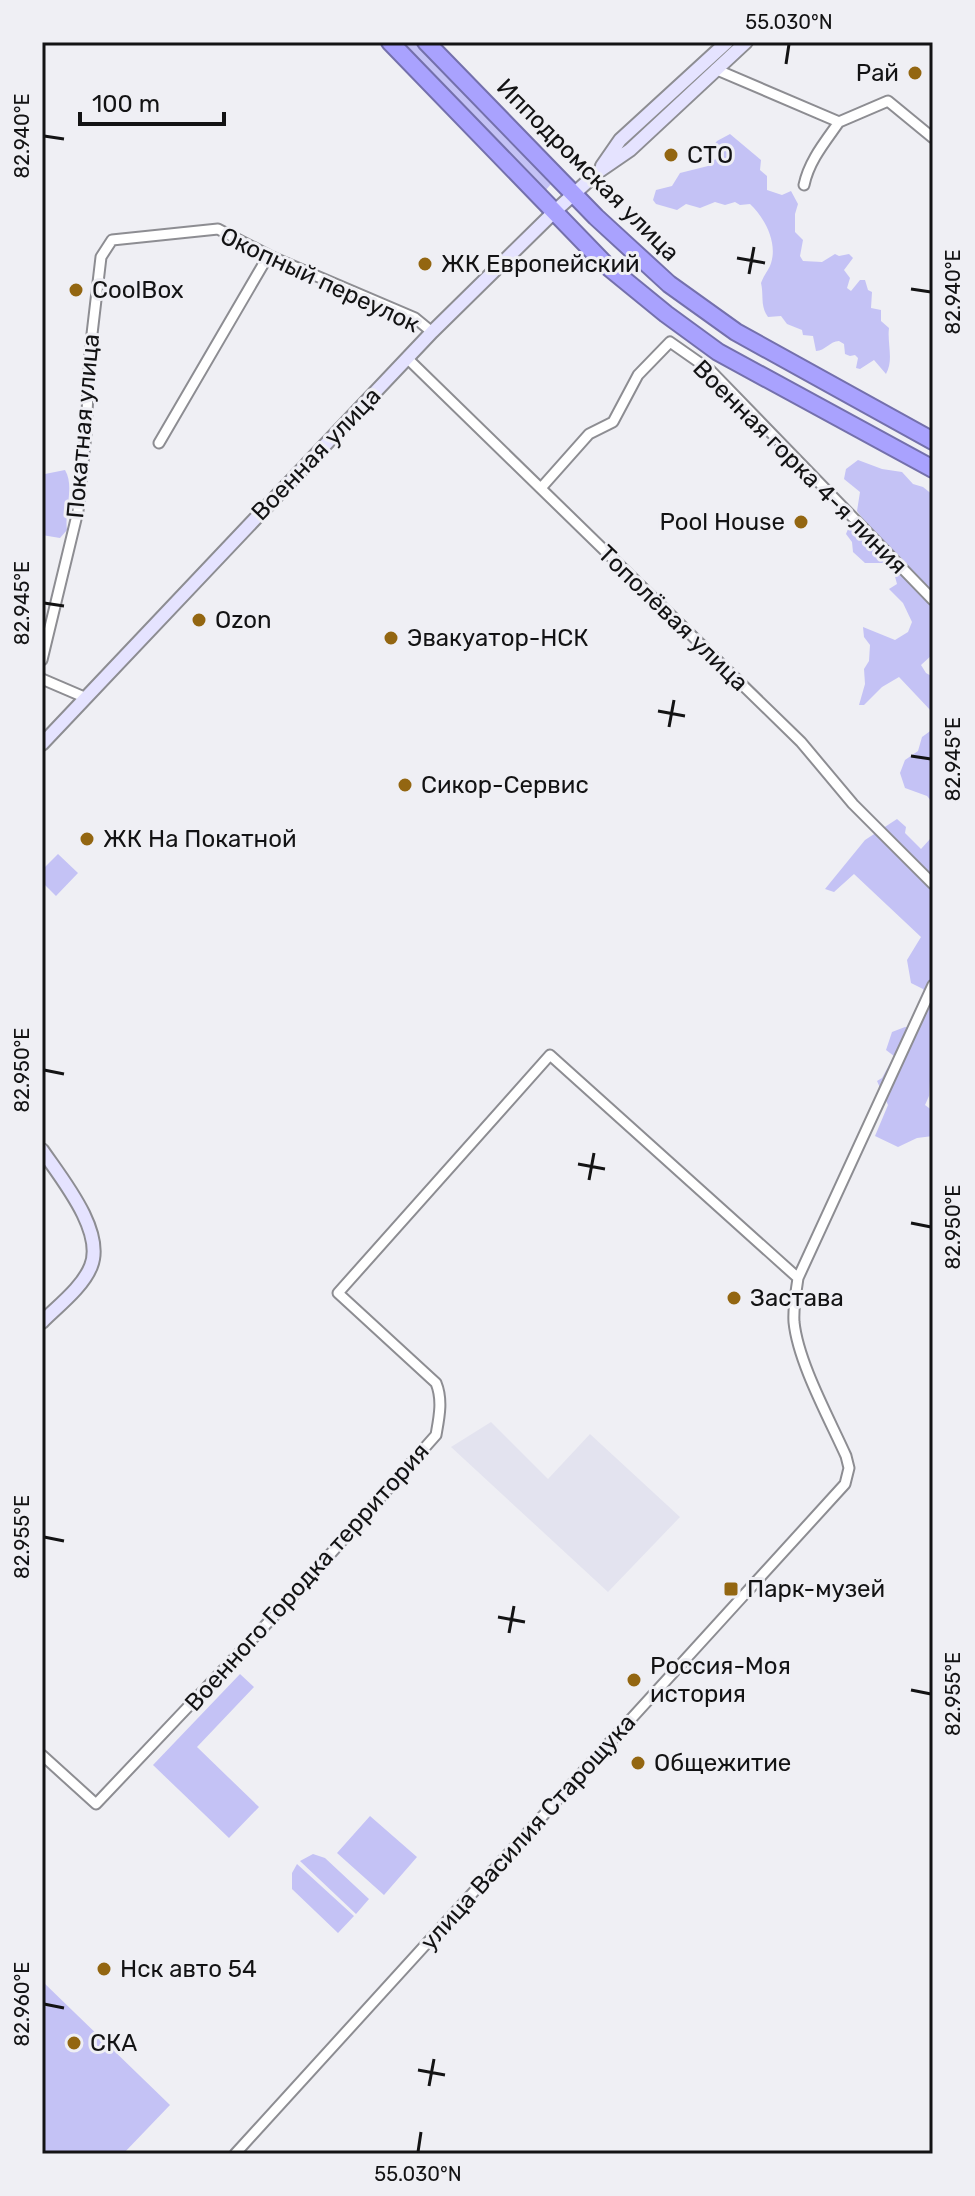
<svg xmlns="http://www.w3.org/2000/svg" width="975" height="2196" viewBox="0 0 975 2196" font-family="Rubik,sans-serif">
<style>
.built{fill:#e3e3ef}
.green{fill:#c4c2f5}
.lines{fill:none;stroke-linecap:round;stroke-linejoin:round}
.street-casing{stroke:#8d8d92;stroke-width:13}
.secondary-casing{stroke:#8d8d92;stroke-width:16}
.highway-casing{stroke:#7470ac;stroke-width:20}
.street{stroke:#fff;stroke-width:9}
.secondary{stroke:#e5e3ff;stroke-width:12}
.highway{stroke:#a9a2fe;stroke-width:16}
.ticks{fill:none;stroke:#131314;stroke-width:3}
.poi-dot{fill:#936611;stroke:#efeff4;stroke-width:3}
.labels{text-anchor:middle;dominant-baseline:central;stroke-width:6;stroke-linejoin:round;paint-order:stroke}
.poi-label{font-size:24px;fill:#131314;stroke:#efeff4;text-anchor:start}
.street-label{font-size:24px;fill:#131314;stroke:#efeff4}
.neatline{fill:none;stroke:#131314;stroke-width:3}
.ticks-label{font-size:20px;text-anchor:middle;fill:#131314}
</style>
<rect width="100%" height="100%" fill="#efeff4"/>
<path class="built" d="M491,1422L548,1479L590,1434L680,1517L608,1592L451,1447Z"/>
<path class="green" d="M400,42H414L551,184L545,191Z
M730,134L761,160L760,170L767,176V190L782,195L791,191L798,204L795,214V232L803,240L800,256L803,261L822,262L835,254L839,256L849,254L853,258L844,270L850,278L847,288L851,291L860,280H865L868,290L872,292L871,308L881,310V321L889,328C887,343 894,360 886,374L874,360L860,369L856,368L858,358L855,355L850,356L845,354L844,344L839,341C830,341 825,351 816,351L813,336L803,335L802,330L787,324L781,316L768,317C760,306 764,296 761,283C763,277 767,272 770,266C779,244 765,218 750,204L740,205L735,202L725,205L715,202L700,208L686,204L677,210L656,204L653,200L656,190L672,186L680,173L708,166L709,161L717,159L719,154L714,145L717,141Z
M858,460L882,469L902,472L913,484L923,487L933,495V654L921,665L926,673L933,677V713L899,677L882,687L864,705H859L865,684L864,669L869,661L870,645L864,637L863,627L895,640L908,632L912,622L903,603L889,589L897,584L893,569L885,563H865L853,552L852,542L846,534L848,529L863,524V519L857,511L860,492L844,479L846,469Z
M65,470C75,487 64,510 67,530L60,538L42,535V483L45,474Z
M933,729V803L927,796L905,788L900,773L905,760L918,751L922,737Z
M897,819L906,827L905,833L921,849L930,839L933,841V1078L930,1081L929,1096L925,1105L933,1111V1136L917,1138L898,1147L875,1136L888,1105L877,1081L882,1078L894,1056L886,1050L892,1032L905,1027L917,1029L930,1000L923,989L911,983L907,960L921,937L854,874L834,892L825,889L865,840Z
M58,854L78,873L56,896L42,882V870Z
M240,1674L254,1687L197,1747L259,1807L229,1838L153,1765Z
M370,1816L417,1857L384,1895L337,1853Z
M313,1854L325,1858L369,1899L356,1914L300,1861Z
M297,1864L354,1916L338,1933L292,1889V1873Z
M42,1981L170,2105L123,2154H42Z"/>
<g class="lines">
<g class="street-casing">
<path id="street" d="M715,69L839,122
M839,122L888,101L933,138
M804,185C809,161 825,142 839,122
M407,358L801,742L853,804L933,884
M159,443L264,263L272,257
M541,488L589,434L613,422L638,375L670,342L710,370L933,600
M42,660L78,511L86,434L90,351L101,257L112,240L218,229L272,257L415,318L432,332
M42,679L84,697
M42,1755L96,1804L294,1595L436,1435C439,1418 443,1400 436,1383L338,1293L550,1055L798,1278
M235,2154L845,1484L849,1468L846,1456C829,1418 798,1362 794,1322C793,1307 796,1293 798,1278L933,985"/>
</g>
<g class="secondary-casing">
<path id="secondary" d="M602,166L620,140L727,42
M42,744L432,332L554,212L598,172L630,150L746,42
M42,1150C61,1178 105,1231 91,1266C83,1287 58,1306 42,1322"/>
</g>
<g class="highway-casing">
<path id="highway" d="M390,42L606,265L666,314L718,352L933,469
M426,42L596,217L669,284L736,332L933,441"/>
</g>
<use href="#street" class="street"/>
<use href="#secondary" class="secondary"/>
<use href="#highway" class="highway"/>
</g>
<path class="ticks" d="M786,64L789,44M44,136L64,139M737,258L765,263M749,274L754,247M911,289L931,292M44,603L64,606M658,711L685,716M669,727L674,700M911,756L931,759M44,1070L64,1074M578,1164L605,1169M589,1180L594,1153M911,1223L931,1227M44,1537L64,1541M498,1617L525,1622M509,1633L514,1606M911,1690L931,1694M44,2004L64,2008M418,2070L445,2075M429,2086L434,2059M418,2152L421,2132"/>
<g class="poi-dot">
<circle cx="915" cy="73" r="8"/>
<circle cx="671" cy="155" r="8"/>
<circle cx="425" cy="264" r="8"/>
<circle cx="76" cy="290" r="8"/>
<circle cx="801" cy="522" r="8"/>
<circle cx="199" cy="620" r="8"/>
<circle cx="391" cy="638" r="8"/>
<circle cx="405" cy="785" r="8"/>
<circle cx="87" cy="839" r="8"/>
<circle cx="734" cy="1298" r="8"/>
<rect x="723" y="1581" width="16" height="16" rx="4"/>
<circle cx="634" cy="1680" r="8"/>
<circle cx="638" cy="1763" r="8"/>
<circle cx="104" cy="1969" r="8"/>
<circle cx="74" cy="2043" r="8"/>
</g>
<g class="labels">
<g class="poi-label">
<text x="899" y="73" text-anchor="end">Рай</text>
<text x="687" y="155">СТО</text>
<text x="441" y="264">ЖК Европейский</text>
<text x="92" y="290">CoolBox</text>
<text x="785" y="522" text-anchor="end">Pool House</text>
<text x="215" y="620">Ozon</text>
<text x="407" y="638">Эвакуатор-НСК</text>
<text x="421" y="785">Сикор-Сервис</text>
<text x="103" y="839">ЖК На Покатной</text>
<text x="750" y="1298">Застава</text>
<text x="747" y="1589">Парк-музей</text>
<text x="650" y="1666">Россия-Моя<tspan x="650" dy="28">история</tspan></text>
<text x="654" y="1763">Общежитие</text>
<text x="120" y="1969">Нск авто 54</text>
<text x="90" y="2043">СКА</text>
</g>
<g class="street-label">
<text transform="translate(588 170) rotate(45)">Ипподромская улица</text>
<text transform="translate(320 280) rotate(25)">Окопный переулок</text>
<text transform="translate(83 426) rotate(-85)">Покатная улица</text>
<text transform="translate(316 454) rotate(-46)">Военная улица</text>
<text transform="translate(800 467) rotate(45)">Военная горка 4-я линия</text>
<text transform="translate(673 618) rotate(44)">Тополёвая улица</text>
<text transform="translate(307 1577) rotate(-48)">Военного Городка территория</text>
<text transform="translate(528 1832) rotate(-48)">улица Василия Старощука</text>
</g>
</g>
<rect width="975" height="2196" fill="none" stroke="#efeff4" stroke-width="88"/>
<path d="M80 112v12h144v-12" fill="none" stroke="#131314" stroke-width="4"/>
<text x="92" y="112" font-size="24" fill="#131314" stroke="#efeff4" stroke-width="6" paint-order="stroke">100 m</text>
<rect x="44" y="44" width="887" height="2108" class="neatline"/>
<g class="ticks-label">
<text x="789" y="29">55.030°N</text>
<text transform="translate(22 136) rotate(-90)" y="7">82.940°E</text>
<text transform="translate(953 292) rotate(-90)" y="7">82.940°E</text>
<text transform="translate(22 603) rotate(-90)" y="7">82.945°E</text>
<text transform="translate(953 759) rotate(-90)" y="7">82.945°E</text>
<text transform="translate(22 1070) rotate(-90)" y="7">82.950°E</text>
<text transform="translate(953 1227) rotate(-90)" y="7">82.950°E</text>
<text transform="translate(22 1537) rotate(-90)" y="7">82.955°E</text>
<text transform="translate(953 1694) rotate(-90)" y="7">82.955°E</text>
<text transform="translate(22 2004) rotate(-90)" y="7">82.960°E</text>
<text x="418" y="2181">55.030°N</text>
</g>
</svg>
